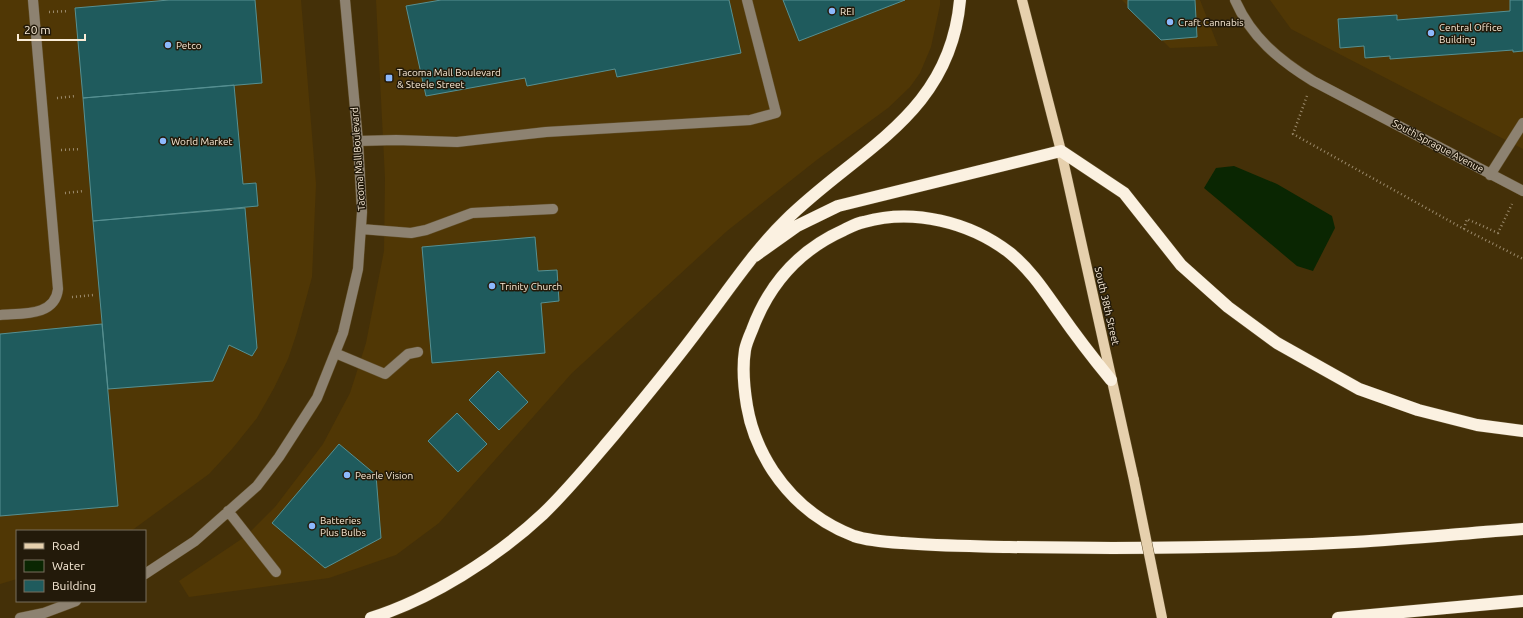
<svg xmlns="http://www.w3.org/2000/svg" width="1523" height="618" viewBox="0 0 1523 618" font-family="Ubuntu,sans-serif">
<style>
.built{fill:#503705}
.water{fill:#0a2602}
.building{fill:#1f5b5d;stroke:#569092}
.lines{fill:none;stroke-linecap:round;stroke-linejoin:round}
.minor-casing{stroke:#614e29;stroke-width:11}
.major-casing{stroke:#614e29;stroke-width:11}
.highway-casing{stroke:#614e29;stroke-width:13}
.path{stroke:#9c8b6d;stroke-width:2.5;stroke-dasharray:1 3;stroke-linecap:butt}
.minor{stroke:#8d8271;stroke-width:10}
.major{stroke:#e6d0ad;stroke-width:10}
.highway{stroke:#fbf1e1;stroke-width:12}
.major-bridge-casing{stroke:#614e29;stroke-width:11;stroke-linecap:butt}
.major-bridge{stroke:#e6d0ad;stroke-width:10}
.poi-dot{fill:#8db9fc;stroke:#231a0a;stroke-width:1.5}
.labels{text-anchor:middle;dominant-baseline:central;stroke-width:3;stroke-linejoin:round;paint-order:stroke}
.poi-label{font-size:10px;fill:#faecd8;stroke:#231a0a;text-anchor:start}
.street-label{font-size:10px;fill:#faecd8;stroke:#231a0a}
</style>
<rect width="100%" height="100%" fill="#443008"/>
<path class="built" d="M0,0H301L316,184L312,277L297,332L288,359L274,388L257,418L232,449L209,474L131,531H17V579L0,584Z
M376,0H940V5L931,47L920,73L910,87L888,108L818,159L727,231L572,373L439,523L396,555L329,578L189,597L179,581L246,536L275,507L323,444L350,393L366,343L384,251L385,178Z
M1122,0H1200L1218,46L1170,48Z
M1270,0H1523V149L1291,29Z"/>
<path class="water" d="M1234,166L1277,184L1332,216L1335,228L1313,271L1297,266L1204,188L1216,168Z"/>
<path class="building" d="M169,0H255L262,83L83,98L75,8Z
M441,0H729L741,53L617,77L615,69L527,86L525,78L426,96L406,6Z
M783,0H905L799,41Z
M1128,0H1195L1197,37L1161,40L1128,8Z
M1510,0H1523V51L1513,52V50L1390,59V56L1365,58L1364,46L1340,48L1338,19L1397,15V20L1510,11Z
M234,85L243,184L256,183L258,206L93,221L83,98Z
M245,208L257,348L252,356L229,345L213,381L108,389L93,221Z
M535,237L538,271L557,270L559,301L541,303L545,353L432,363L422,247Z
M102,324L118,506L0,516V334Z
M498,371L528,402L499,430L469,400Z
M457,413L487,444L458,472L428,441Z
M339,444L376,475L381,538L325,568L272,523Z"/>
<g class="lines">
<g class="minor-casing">
<path id="minor" d="M1235,0C1251,37 1279,60 1313,81L1523,191
M358,141L396,140L457,142L546,132L750,120L776,113L747,0
M1490,175L1523,123
M361,229L411,233L426,230L472,213L553,209
M0,315C21,313 55,317 58,289L33,0
M335,353L385,374L408,354L418,352
M228,511L276,572
M145,574L195,541L257,486L279,457L317,398L343,333L358,269L362,212L358,141L345,0
M20,618L44,613L76,601"/>
</g>
<g class="major-casing">
<path id="major" d="M1022,0L1061,151L1134,480"/>
</g>
<g class="highway-casing">
<path id="highway" d="M755,256L797,226L838,206L1061,151L1124,193L1181,265L1228,307L1277,343L1359,389L1418,410L1477,425L1523,431
M1111,380C1093,358 1076,336 1060,313C1045,292 1031,270 1010,253C970,222 913,208 864,222C857,223 850,227 844,230C799,250 769,284 752,330C749,337 746,344 745,350C742,369 744,388 747,406C751,430 760,451 773,471C793,501 820,523 854,536C869,541 887,542 903,543C938,546 973,546 1009,547C1124,549 1239,548 1354,542C1411,539 1467,533 1523,529
M371,618C431,599 496,558 543,514C568,490 590,463 613,436C643,400 673,364 701,326C728,291 754,251 786,220C858,149 950,115 960,0
M1338,618L1523,601"/>
</g>
<path class="path" d="M49,12L69,11
M1307,96L1293,134L1464,229L1523,259
M57,98L76,96
M61,150L81,149
M65,193L84,191
M1464,229L1467,219L1498,233L1512,204
M72,297L94,295"/>
<use href="#minor" class="minor"/>
<use href="#major" class="major"/>
<use href="#highway" class="highway"/>
<g class="major-bridge-casing">
<path id="major-bridge" d="M1134,480L1162,618"/>
</g>
<use href="#major-bridge" class="major-bridge"/>
</g>
<g class="poi-dot">
<circle cx="832" cy="11" r="4"/>
<circle cx="1170" cy="22" r="4"/>
<circle cx="1431" cy="33" r="4"/>
<circle cx="168" cy="45" r="4"/>
<rect x="385" y="74" width="8" height="8" rx="2"/>
<circle cx="163" cy="141" r="4"/>
<circle cx="492" cy="286" r="4"/>
<circle cx="347" cy="475" r="4"/>
<circle cx="312" cy="526" r="4"/>
</g>
<g class="labels">
<g class="poi-label">
<text x="840" y="11">REI</text>
<text x="1178" y="22">Craft Cannabis</text>
<text x="1439" y="27">Central Office<tspan x="1439" dy="12">Building</tspan></text>
<text x="176" y="45">Petco</text>
<text x="397" y="72">Tacoma Mall Boulevard<tspan x="397" dy="12">&amp; Steele Street</tspan></text>
<text x="171" y="141">World Market</text>
<text x="500" y="286">Trinity Church</text>
<text x="355" y="475">Pearle Vision</text>
<text x="320" y="520">Batteries<tspan x="320" dy="12">Plus Bulbs</tspan></text>
</g>
<g class="street-label">
<text transform="translate(1438 146) rotate(28)">South Sprague Avenue</text>
<text transform="translate(358 159) rotate(-94)">Tacoma Mall Boulevard</text>
<text transform="translate(1107 306) rotate(77)">South 38th Street</text>
</g>
</g>
<rect x="16" y="530" width="130" height="72" fill="#231a0a" stroke="#796e5c"/>
<rect x="24" y="543" width="20" height="6" fill="#e6d0ad" stroke="#796e5c"/>
<text x="52" y="550" font-size="12" fill="#faecd8">Road</text>
<rect x="24" y="560" width="20" height="12" fill="#0a2602" stroke="#796e5c"/>
<text x="52" y="570" font-size="12" fill="#faecd8">Water</text>
<rect x="24" y="580" width="20" height="12" fill="#1f5b5d" stroke="#796e5c"/>
<text x="52" y="590" font-size="12" fill="#faecd8">Building</text>
<path d="M18 34v6h67v-6" fill="none" stroke="#faecd8" stroke-width="2"/>
<text x="24" y="34" font-size="12" fill="#faecd8" stroke="#231a0a" stroke-width="3" paint-order="stroke">20 m</text>
</svg>
